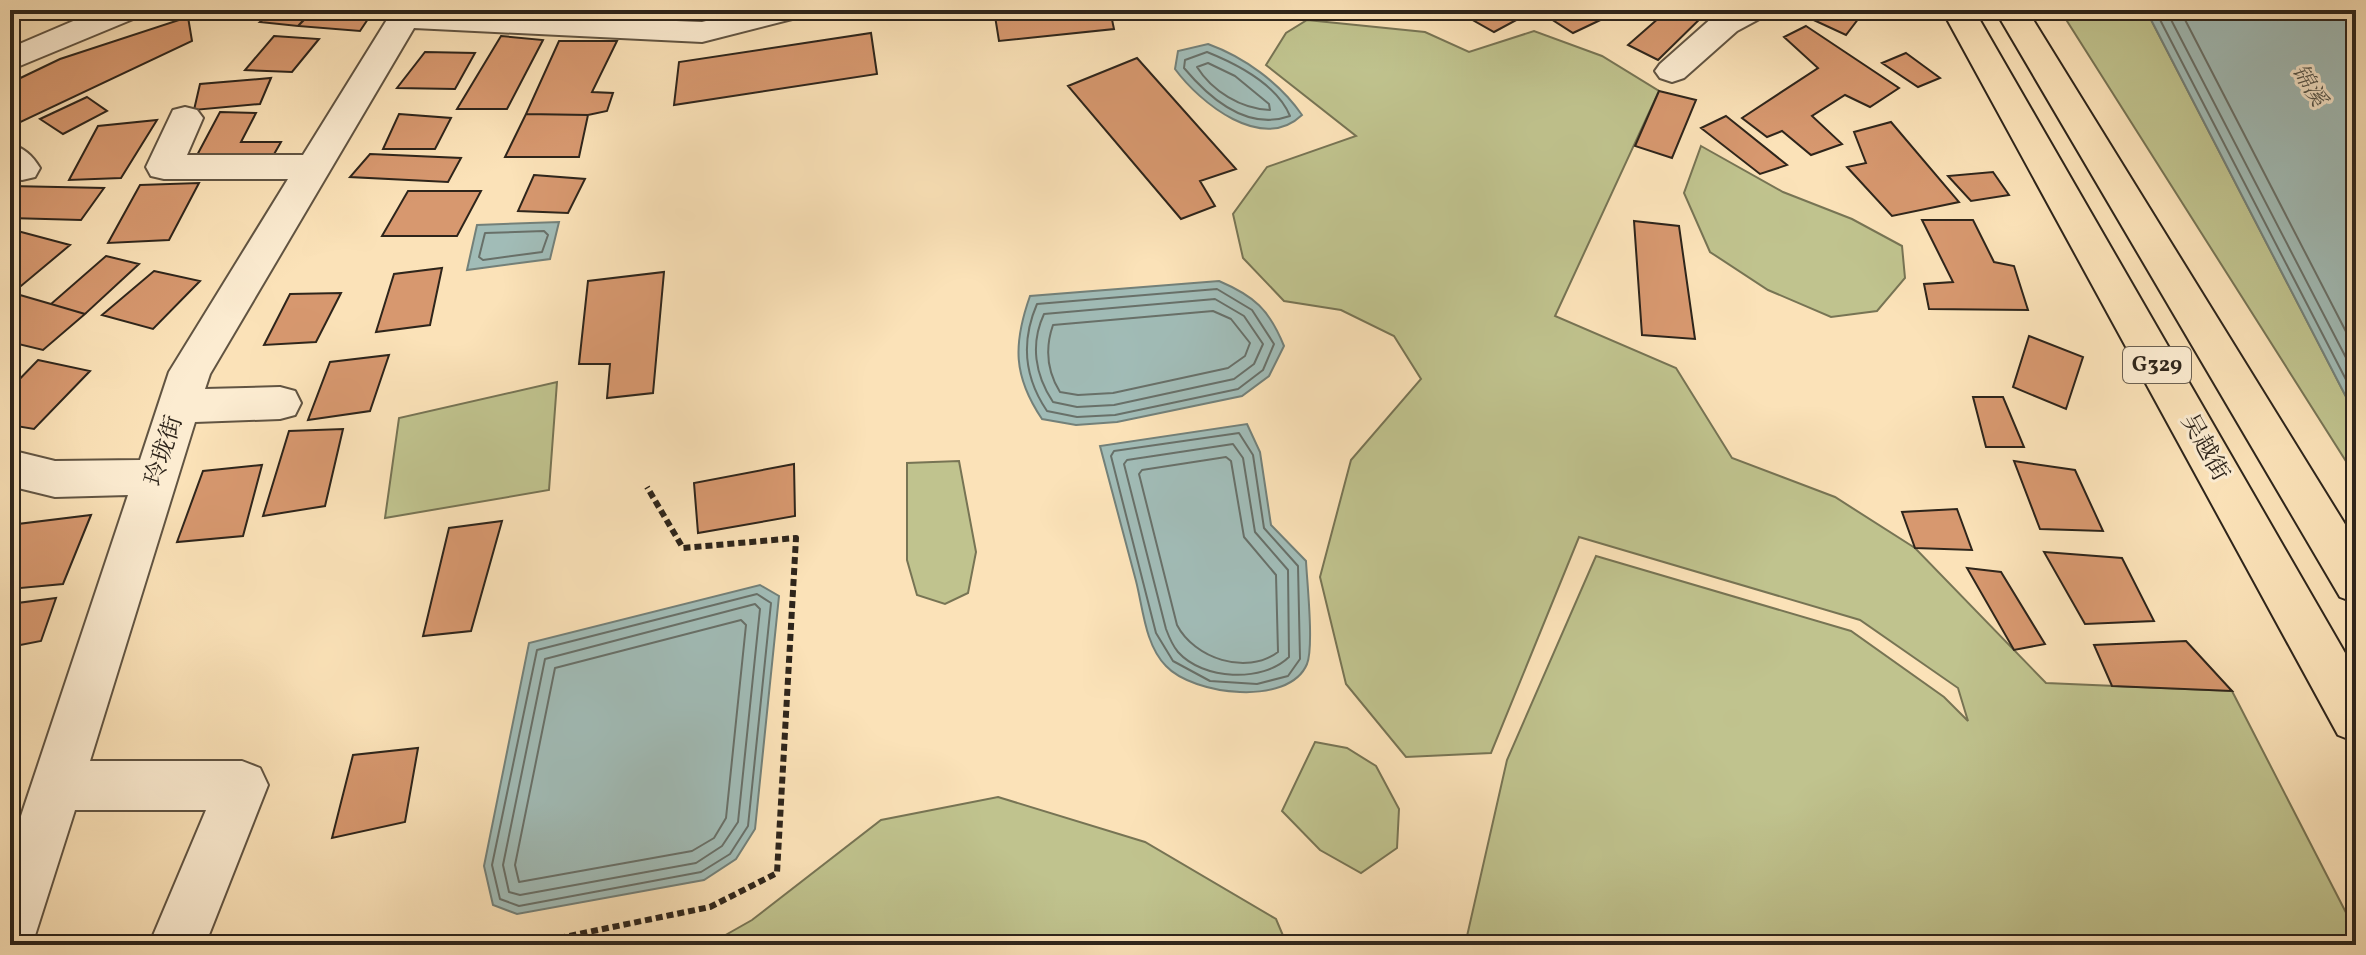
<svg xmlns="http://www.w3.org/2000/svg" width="2366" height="955" viewBox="0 0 2366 955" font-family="Vollkorn,'Noto Serif SC',serif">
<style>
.green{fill:#c0c38e;stroke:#777454;stroke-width:2}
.water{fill:#a1bcb7;stroke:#738079;stroke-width:2}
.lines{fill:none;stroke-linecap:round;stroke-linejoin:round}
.shore{stroke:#687069;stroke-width:2}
.building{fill:#d7986f;stroke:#2e251b;stroke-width:2}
.minor-casing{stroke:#615442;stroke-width:4}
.highway-casing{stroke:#2e251b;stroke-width:4}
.path{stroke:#2e251b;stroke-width:6;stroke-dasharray:7 4;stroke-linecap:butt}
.minor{fill:#fcecd1;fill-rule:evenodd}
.highway{fill:#fbe2b8;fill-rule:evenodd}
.labels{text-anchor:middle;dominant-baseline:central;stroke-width:6;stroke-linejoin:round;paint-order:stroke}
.far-water-label{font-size:22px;font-style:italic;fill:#50524a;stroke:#fcecd1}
.shield{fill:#fcecd1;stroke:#6c6152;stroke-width:2}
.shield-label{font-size:22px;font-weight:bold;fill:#2e251b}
.street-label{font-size:24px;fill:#2e251b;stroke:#fcecd1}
</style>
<rect width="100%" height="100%" fill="#fbe2b8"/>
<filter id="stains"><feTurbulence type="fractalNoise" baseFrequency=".0025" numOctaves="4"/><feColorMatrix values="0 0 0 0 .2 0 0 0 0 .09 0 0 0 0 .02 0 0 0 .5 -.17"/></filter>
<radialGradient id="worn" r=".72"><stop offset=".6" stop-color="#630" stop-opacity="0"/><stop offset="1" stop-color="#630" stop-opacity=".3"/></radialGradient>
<path class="green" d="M2060,10H2146L2356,416V477Z
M1307,20L1425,32L1469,52L1534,31L1602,56L1659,91L1555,316L1676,368L1732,458L1835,497L1915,548L2046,683L2232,691L2356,932V945H1465L1507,760L1596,556L1851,631L1944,697L1968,721L1958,688L1860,620L1579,537L1491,753L1406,757L1346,684L1320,577L1351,460L1421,379L1394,336L1341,310L1284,301L1243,258L1233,214L1267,167L1356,136L1266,65L1286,33Z
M1701,146L1783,192L1852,219L1902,246L1905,278L1877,311L1831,317L1768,290L1710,252L1684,193Z
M557,382L549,490L385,518L399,418Z
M959,461L976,552L968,593L945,604L917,595L907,560V463Z
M1315,742L1347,748L1376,766L1399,809L1397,848L1361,873L1320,850L1282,811Z
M998,797L1145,842L1276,919L1287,945H708L752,920L881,820Z"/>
<path class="water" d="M2146,10H2356V416Z
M1208,44C1244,57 1280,83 1302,115C1262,153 1200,103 1175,69L1178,51Z
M559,222L550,259L467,270L477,225Z
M1219,281C1254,296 1269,309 1284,346L1269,376L1242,396L1117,422L1076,425L1042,419C1013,376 1013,344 1030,296Z
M1247,424L1260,452L1271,525L1306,561C1307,582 1314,646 1307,664C1289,707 1193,695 1166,666C1145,645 1143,608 1136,581C1124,536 1112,491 1100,446Z
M760,585L779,596L755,829L736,859L704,880L517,914L493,905L484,866L529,643Z"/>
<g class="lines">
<path class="shore" d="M2155,10L2356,399
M2166,10L2356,377
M2180,10L2356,351
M1207,52C1237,64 1277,85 1290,116C1248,131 1210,99 1184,68L1185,60Z
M1208,63L1235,76L1269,104L1270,110C1241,109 1212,91 1197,67Z
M544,231L548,235L542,252L483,260L479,257L485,233Z
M1217,289L1252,310L1274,344L1263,370L1238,389L1115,415L1077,417L1047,411C1024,377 1021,341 1037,304Z
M1215,299L1244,316L1263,344L1254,364L1234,379L1114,405L1077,407L1053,402C1035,375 1030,344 1044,314Z
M1213,311L1231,319L1250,343L1245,356L1228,368L1113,393L1078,395L1060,392C1047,371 1045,348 1053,325Z
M1239,433L1253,455L1264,528L1298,566L1300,659L1288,676L1257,684L1210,681L1173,661L1156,633L1111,456L1114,451Z
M1233,444L1243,458L1255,532L1288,570L1289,657C1262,683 1203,680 1178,652C1172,645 1169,637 1166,629L1124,464L1127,460Z
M1226,457L1231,461L1244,537L1276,575L1278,652C1246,676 1194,658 1177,625L1139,474L1142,470Z
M757,594L771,603L748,826L730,854L701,872L519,906L500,899L492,865L537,650Z
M755,604L760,609L738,822L722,846L696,863L520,895L509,892L503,865L545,659Z
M741,620L746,625L726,818L714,838L692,851L519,882L515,865L555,668Z"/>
</g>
<path class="building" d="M275,10H304L312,11L298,26L260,22Z
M314,10H374L360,31L298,26Z
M994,10H1110L1114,29L999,41Z
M1455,10H1509L1522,17L1494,32Z
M1537,10H1604L1611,15L1573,33Z
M1668,10H1709L1658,60L1628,45Z
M1792,10H1865L1846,35Z
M188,17L192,41L10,127V83L60,59Z
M1806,26L1899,88L1870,107L1845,95L1812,116L1842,144L1811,155L1782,131L1767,137L1742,118L1818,68L1784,37Z
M871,33L877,74L674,105L679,62Z
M274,36L319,39L292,72L245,70Z
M501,36L543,40L507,109H457Z
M559,41H617L592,92L613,93L607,111L588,115L526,114Z
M425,52L475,53L455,89L397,88Z
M1906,53L1940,78L1918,87L1882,63Z
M1137,58L1236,169L1200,181L1215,206L1181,219L1068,86Z
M271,78L260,104L194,110L200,84Z
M1659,91L1696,100L1672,158L1635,146Z
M87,97L107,111L63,134L40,119Z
M220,112L256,113L241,142H281L273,156L195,159Z
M399,114L451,118L435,149H383Z
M526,114L588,115L579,157H505Z
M1726,116L1787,165L1760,174L1701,128Z
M157,120L121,178L69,180L98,126Z
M1891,122L1959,202L1892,216L1847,167L1866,163L1854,132Z
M370,154L461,158L448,182L350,177Z
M1993,172L2009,195L1971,201L1948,176Z
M534,175L585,179L568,213L518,211Z
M199,183L169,240L108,243L140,185Z
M10,186L104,188L81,220L10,218Z
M408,191H481L457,236H382Z
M1922,220H1973L1994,262L2014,266L2028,310L1929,309L1924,284L1953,282Z
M1634,221L1679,226L1695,339L1642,335Z
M10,229L70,245L21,286L10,283Z
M106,256L139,264L85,314L51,304Z
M442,268L430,325L376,332L394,274Z
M154,271L200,281L153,329L102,315Z
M664,272L653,393L607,398L610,364H579L588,281Z
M341,293L316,342L264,345L290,294Z
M20,295L51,304L85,314L43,350L10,342V303Z
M2029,336L2083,357L2066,409L2013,387Z
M389,355L370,411L308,420L330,362Z
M38,360L90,371L34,429L10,425V389Z
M1973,397H2003L2024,447H1986Z
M343,429L325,506L263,516L289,431Z
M2014,461L2075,470L2103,531L2040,529Z
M794,464L795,516L698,533L694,483Z
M262,465L243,536L177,542L203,471Z
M1957,509L1972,550L1915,548L1902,512Z
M91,515L63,584L10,589V525Z
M502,521L471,631L423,636L449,528Z
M2044,552L2122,558L2154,621L2085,624Z
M1967,568L2001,572L2045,644L2014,650Z
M56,598L41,641L10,647V604Z
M2186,641L2232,691L2112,686L2094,645Z
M418,748L405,822L332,838L353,755Z"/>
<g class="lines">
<g class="minor-casing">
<path id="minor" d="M99,10H143L138,17L10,70V48Z
M393,10L702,22L750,10H805L800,17L702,42L414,28L210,374L205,389L280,387L295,391L301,403L295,415L280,419L195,422L90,761H242L260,768L268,785L205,945H149L206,810H75L32,945H10V849L128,495L55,497L10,486V450L55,461L140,460L169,372L288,179H164L151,176L146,167L173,110L185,107L197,110L203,118L187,155H303Z
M1727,10H1768L1763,17L1737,31L1684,78L1672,82L1660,78L1655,71L1660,64L1713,17Z
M10,144C24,148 32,155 40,168L35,177L22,180L10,177Z"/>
</g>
<g class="highway-casing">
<path id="highway" d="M1942,10H1974L2356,672V742L2338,735Z
M1995,10H2027L2356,542V603L2340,597Z"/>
</g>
<path class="path" d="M460,945L559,938L710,907L777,873L796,538L683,548L647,487"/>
<use href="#minor" class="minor"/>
<use href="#highway" class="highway"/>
</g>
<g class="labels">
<g class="far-water-label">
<text transform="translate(2308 86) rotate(58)">锦溪</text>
</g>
<rect class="shield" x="2123" y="347" width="68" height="36" rx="6"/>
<g class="shield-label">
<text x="2157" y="365">G329</text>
</g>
<g class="street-label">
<text transform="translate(2204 448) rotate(61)">吴越街</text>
<text transform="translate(165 451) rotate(-72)">玲珑街</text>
</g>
</g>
<rect width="2366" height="955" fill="none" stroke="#fbe2b8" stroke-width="40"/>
<rect x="12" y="12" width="2342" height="931" fill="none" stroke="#2e251b" stroke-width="4"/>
<rect x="20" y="20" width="2326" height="915" fill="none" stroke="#2e251b" stroke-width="2"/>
<rect width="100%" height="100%" filter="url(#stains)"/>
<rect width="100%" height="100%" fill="url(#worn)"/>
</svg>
